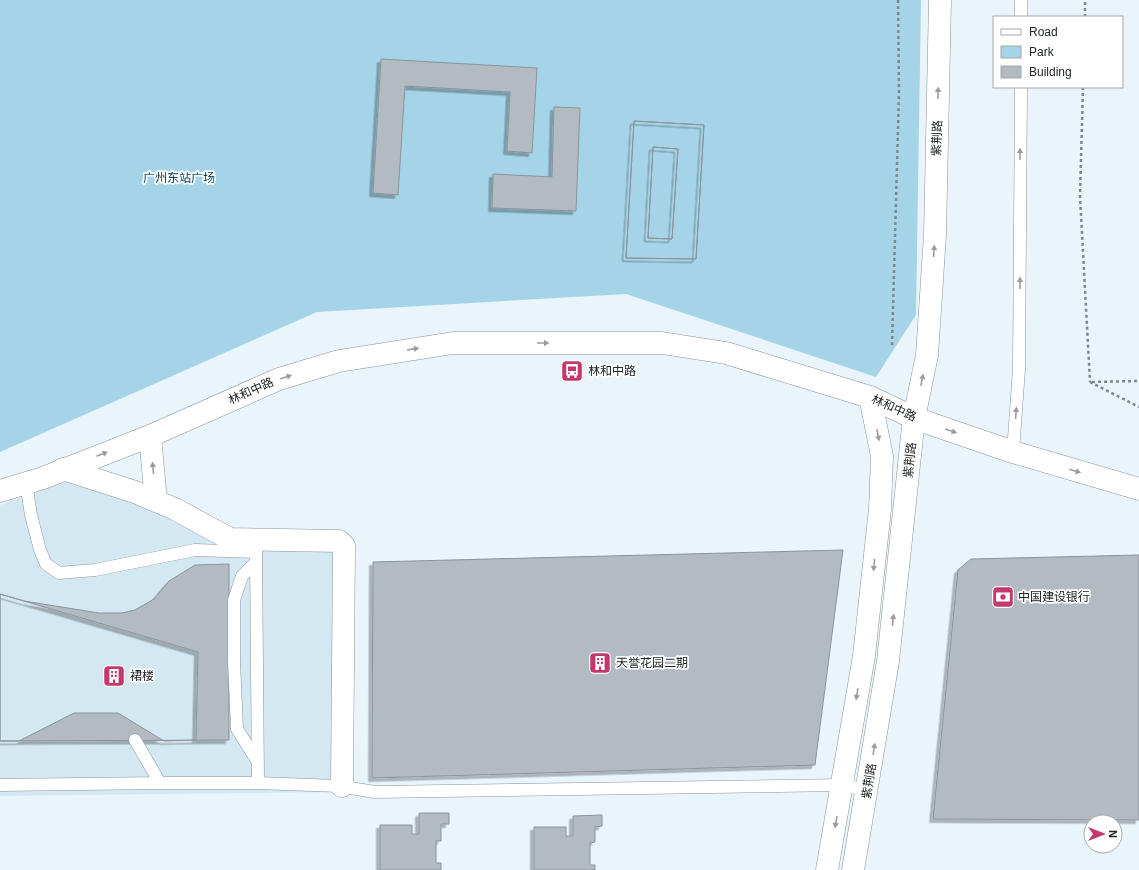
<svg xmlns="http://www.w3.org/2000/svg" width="1139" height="870" viewBox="0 0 1139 870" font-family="Arial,'Noto Sans SC',sans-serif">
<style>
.built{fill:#d4e8f1}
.green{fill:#a5d4e8}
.building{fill:#b2bac2;stroke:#8c939b;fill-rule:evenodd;filter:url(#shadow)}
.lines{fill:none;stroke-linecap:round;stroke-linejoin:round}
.lane-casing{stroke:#899499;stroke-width:13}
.street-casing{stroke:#899499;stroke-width:23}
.secondary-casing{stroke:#899499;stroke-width:23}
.primary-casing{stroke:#899499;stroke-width:23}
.path{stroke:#7f878a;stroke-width:2.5;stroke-dasharray:3 3;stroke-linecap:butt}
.lane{stroke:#fff;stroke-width:12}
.street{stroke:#fff;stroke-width:22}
.secondary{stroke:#fff;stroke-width:22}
.primary{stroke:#fff;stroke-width:22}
.oneway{fill:#9b9d9d}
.labels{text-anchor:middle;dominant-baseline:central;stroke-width:3.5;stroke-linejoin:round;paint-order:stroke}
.street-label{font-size:12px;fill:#202526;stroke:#fff}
.park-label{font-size:12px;fill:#094558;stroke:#fff}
.poi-label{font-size:12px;fill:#202526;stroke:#fff;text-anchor:start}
</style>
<defs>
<filter id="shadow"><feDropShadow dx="-3.5" dy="3.5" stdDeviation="0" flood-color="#0004"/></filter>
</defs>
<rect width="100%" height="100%" fill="#e9f5fb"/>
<path class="built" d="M68,481L169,512L235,547L337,546L333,792L0,796V505Z"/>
<path class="green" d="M0,0H921L916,315L876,377L626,294L317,312L0,452Z"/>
<path class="building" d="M381,59L537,68L532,153L507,151L510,92L405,86L398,195L373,193Z
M554,107L580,108L576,211L492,208L493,174L552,177Z
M634,121L704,125L696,259L626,258ZM653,147L678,149L672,239L648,238Z
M634,121L704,125L696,259L626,258Z
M653,147L678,149L672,239L648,238Z
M843,550L815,765L372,778L373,562Z
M1139,555V820L933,819L958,570L971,559Z
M229,564V740L0,741V594L24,601L99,613H122L135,610L154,599L169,581L195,565Z
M0,594L198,652L196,740L164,741L118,713H74L19,741H0Z
M419,813H449V824H441V841H436V863H441V870H380V825H412V834H419Z
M602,815V826L595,827V842L590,843V865H595V870H534V827H566V836H573V816Z"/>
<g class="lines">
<g class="lane-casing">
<path id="lane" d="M1021,17V0
M1013,452L1019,369L1021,87
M26,483L31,515L40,550L46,564L59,573L95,570L195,550L256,552V544
M256,562L242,576L234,600V661L237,729L258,762
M135,740L160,783H258L256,552
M258,783L338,786L375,792L842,785L867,790
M0,785L160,783"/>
</g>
<g class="street-casing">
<path id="street" d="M150,436L156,501
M63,469L135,492L175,509L230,539L339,541L344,546L342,786"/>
</g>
<g class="secondary-casing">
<path id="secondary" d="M827,870L864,656L880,509L882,456L870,397
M853,870L888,661L914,418L927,355L935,235L940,0"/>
</g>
<g class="primary-casing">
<path id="primary" d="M0,491L43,478L150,436L279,379L339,361L453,343H662L726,353L870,397L914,418L1013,452L1139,489"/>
</g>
<path class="path" d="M1085,17V0
M1083,87L1080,196L1090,382
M892,345L899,93L898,0
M1090,382L1139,407
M1092,382L1139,381"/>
<use href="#lane" class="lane"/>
<use href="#street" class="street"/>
<use href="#secondary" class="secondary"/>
<use href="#primary" class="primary"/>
</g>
<defs><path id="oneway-solid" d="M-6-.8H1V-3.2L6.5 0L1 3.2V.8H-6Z"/></defs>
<g class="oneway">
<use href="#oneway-solid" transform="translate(938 93) rotate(-89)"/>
<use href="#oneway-solid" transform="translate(1020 154) rotate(-90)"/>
<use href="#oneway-solid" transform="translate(934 251) rotate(-87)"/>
<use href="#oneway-solid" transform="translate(1020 283) rotate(-90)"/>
<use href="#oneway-solid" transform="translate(543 343)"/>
<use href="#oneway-solid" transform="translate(413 349) rotate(-9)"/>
<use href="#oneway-solid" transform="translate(286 377) rotate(-17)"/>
<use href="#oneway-solid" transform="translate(922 380) rotate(-79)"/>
<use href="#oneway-solid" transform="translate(1016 413) rotate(-86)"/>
<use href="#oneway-solid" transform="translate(951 431) rotate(19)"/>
<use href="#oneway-solid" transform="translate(878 435) rotate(79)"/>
<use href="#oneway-solid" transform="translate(102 454) rotate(-21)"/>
<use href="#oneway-solid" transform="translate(153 468) rotate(-95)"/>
<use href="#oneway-solid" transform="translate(1075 471) rotate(16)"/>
<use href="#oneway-solid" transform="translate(874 565) rotate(96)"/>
<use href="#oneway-solid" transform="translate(893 620) rotate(-84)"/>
<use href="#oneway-solid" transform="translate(857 694) rotate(99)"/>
<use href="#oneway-solid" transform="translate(874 749) rotate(-81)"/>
<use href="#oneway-solid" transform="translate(836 822) rotate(100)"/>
</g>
<defs>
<g id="bus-square" transform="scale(1.15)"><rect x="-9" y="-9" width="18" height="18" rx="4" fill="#c3386d" stroke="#fff"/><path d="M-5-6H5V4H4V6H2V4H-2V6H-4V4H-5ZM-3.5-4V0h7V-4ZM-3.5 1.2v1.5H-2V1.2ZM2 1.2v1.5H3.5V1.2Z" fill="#fff"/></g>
<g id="bank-square" transform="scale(1.15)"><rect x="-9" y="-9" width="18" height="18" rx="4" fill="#c3386d" stroke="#fff"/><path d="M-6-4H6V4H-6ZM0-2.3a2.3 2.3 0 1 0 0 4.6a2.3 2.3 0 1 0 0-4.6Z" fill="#fff"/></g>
<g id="building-square" transform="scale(1.15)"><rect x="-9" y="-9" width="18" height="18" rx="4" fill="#c3386d" stroke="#fff"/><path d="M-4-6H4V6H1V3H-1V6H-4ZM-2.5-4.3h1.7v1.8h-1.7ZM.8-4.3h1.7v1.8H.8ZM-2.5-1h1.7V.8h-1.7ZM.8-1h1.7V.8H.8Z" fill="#fff"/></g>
</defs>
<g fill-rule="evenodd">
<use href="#bus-square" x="572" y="371"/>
<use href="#bank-square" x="1003" y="597"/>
<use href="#building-square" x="600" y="663"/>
<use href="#building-square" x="114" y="676"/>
</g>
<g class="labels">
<g class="street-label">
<text transform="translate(937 138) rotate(-88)">紫荆路</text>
<text transform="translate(251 391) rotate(-24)">林和中路</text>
<text transform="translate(894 408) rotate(24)">林和中路</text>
<text transform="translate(910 460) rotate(-84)">紫荆路</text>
<text transform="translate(869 781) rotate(-81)">紫荆路</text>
</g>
<g class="park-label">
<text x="179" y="178">广州东站广场</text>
</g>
<g class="poi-label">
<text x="588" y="371">林和中路</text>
<text x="1018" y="597">中国建设银行</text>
<text x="616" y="663">天誉花园二期</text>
<text x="130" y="676">裙楼</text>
</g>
</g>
<rect x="993" y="16" width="130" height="72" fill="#ffffff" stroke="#a6a8a8"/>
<rect x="1001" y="29" width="20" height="6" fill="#ffffff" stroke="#a6a8a8"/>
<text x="1029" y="36" font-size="12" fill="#202526">Road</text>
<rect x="1001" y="46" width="20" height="12" fill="#a5d4e8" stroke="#a6a8a8"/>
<text x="1029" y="56" font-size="12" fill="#202526">Park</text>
<rect x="1001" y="66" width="20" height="12" fill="#b2bac2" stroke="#a6a8a8"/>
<text x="1029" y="76" font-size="12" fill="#202526">Building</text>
<g transform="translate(1103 834) rotate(90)"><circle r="19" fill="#ffffff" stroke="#a6a8a8"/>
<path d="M0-3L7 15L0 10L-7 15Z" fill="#c3386d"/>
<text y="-6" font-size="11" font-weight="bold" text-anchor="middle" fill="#202526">N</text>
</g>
</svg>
